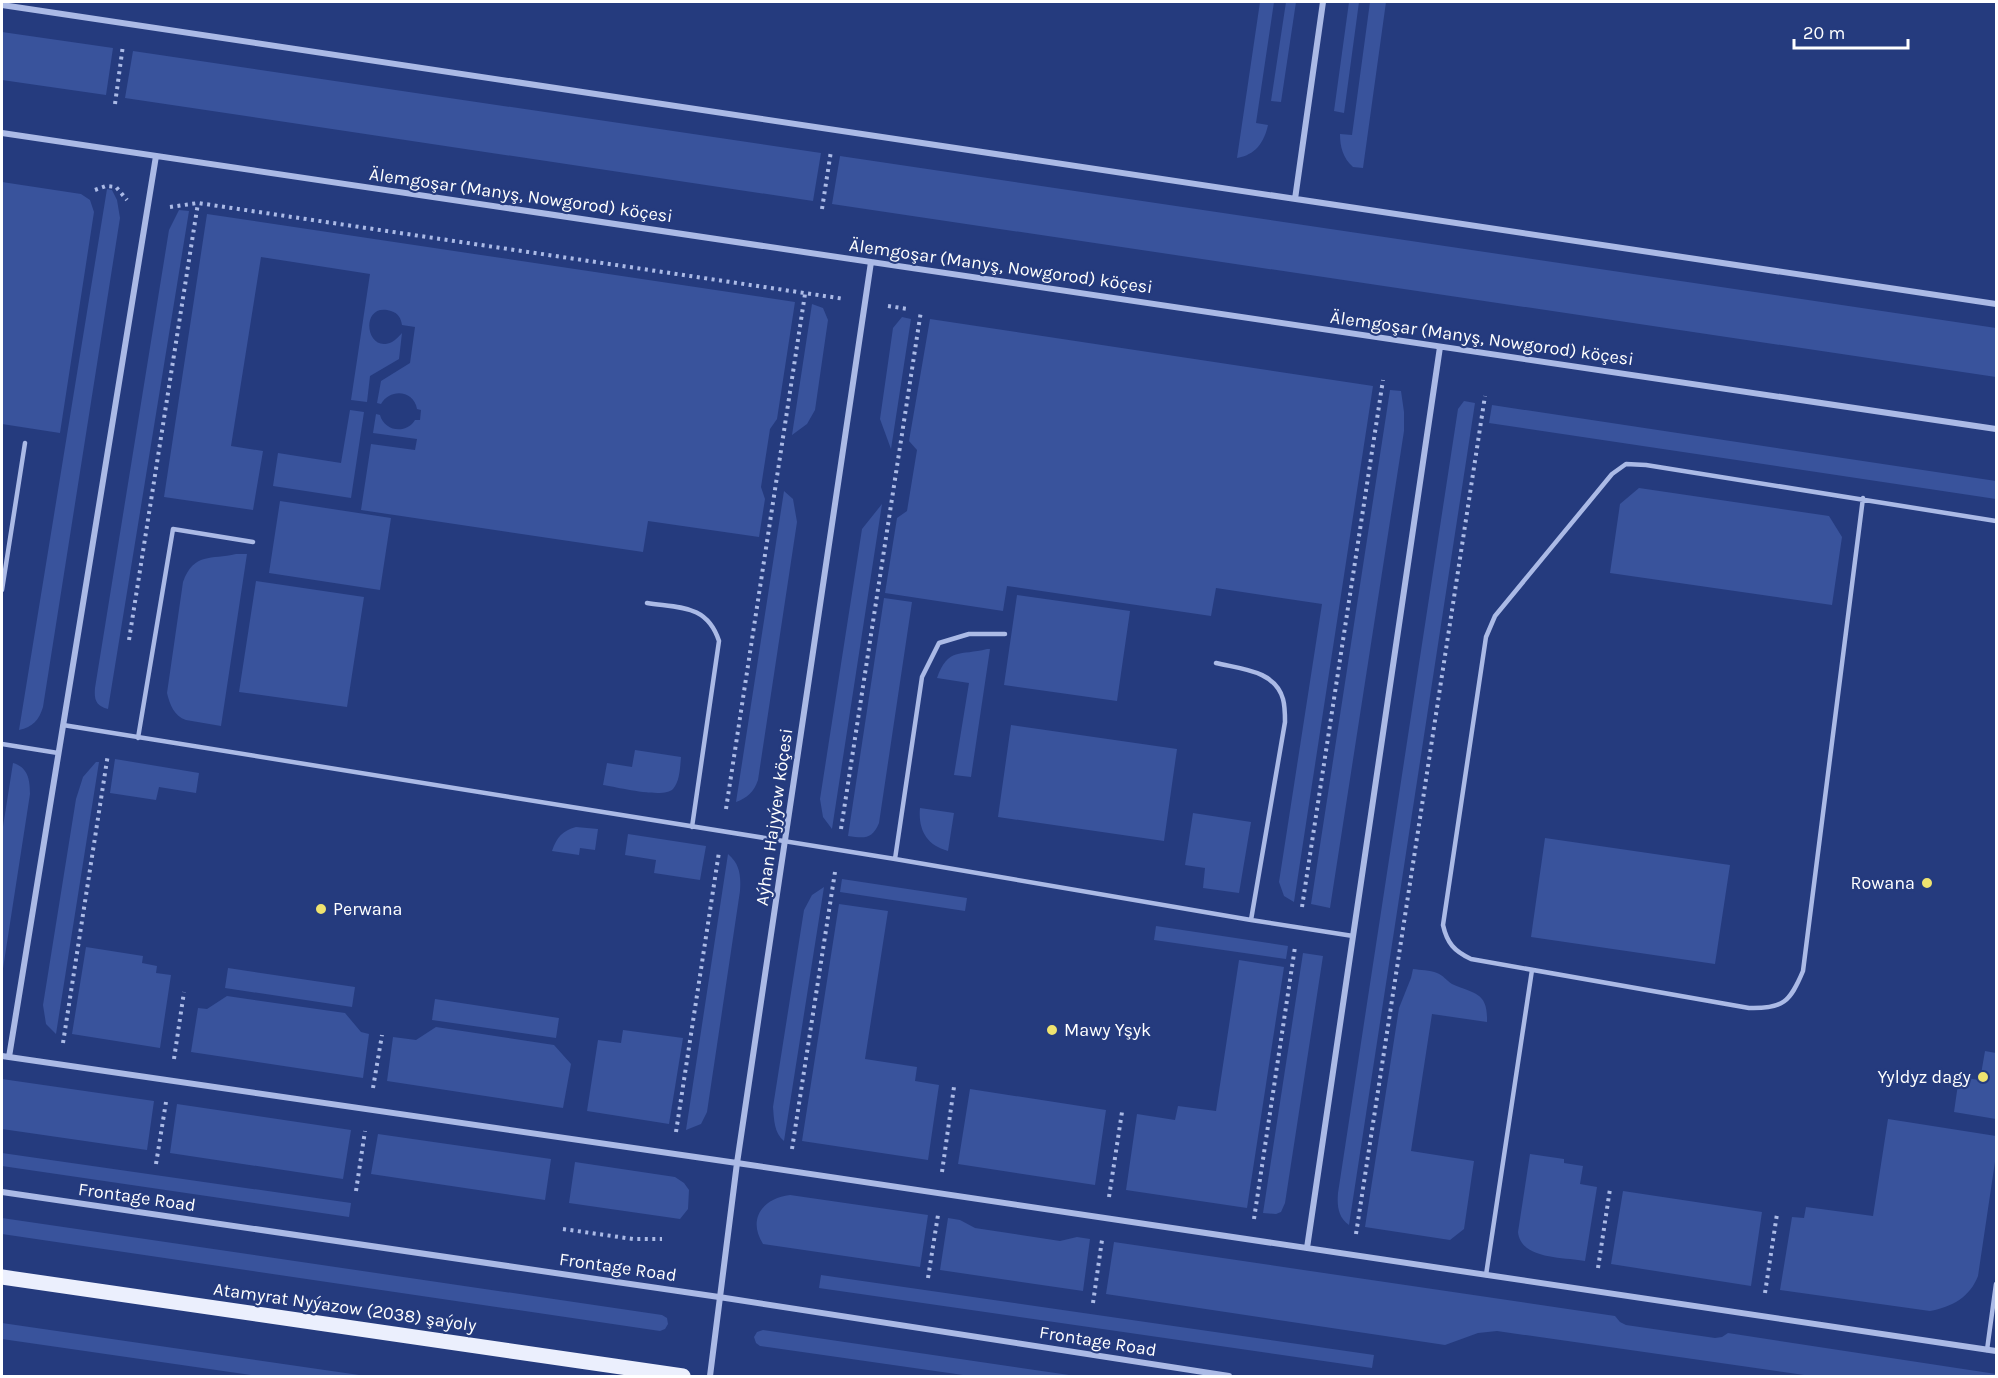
<svg xmlns="http://www.w3.org/2000/svg" width="1998" height="1378" viewBox="0 0 1998 1378" font-family="Karla,sans-serif">
<style>
.green{fill:#39539c}
.lines{fill:none;stroke-linecap:round;stroke-linejoin:round}
.path{stroke:#abbae6;stroke-width:4;stroke-dasharray:3 4.5;stroke-linecap:butt}
.service{stroke:#abbae6;stroke-width:4.5}
.minor{stroke:#abbae6;stroke-width:6}
.primary{stroke:#ebeffd;stroke-width:15}
.poi-dot{fill:#efe36f;stroke:#253b7e;stroke-width:2}
.labels{text-anchor:middle;dominant-baseline:central;stroke-width:4.5;stroke-linejoin:round;paint-order:stroke}
.street-label{font-size:18px;fill:#fff;stroke:#253b7e}
.poi-label{font-size:18px;fill:#fff;stroke:#253b7e;text-anchor:end}
</style>
<rect width="100%" height="100%" fill="#253b7e"/>
<path class="green" d="M1260,2H1274L1256,123L1268,125C1264,143 1255,155 1237,158Z
M1286,2H1296L1281,102L1271,101Z
M1349,2H1359L1344,113L1334,111Z
M1370,2H1386L1363,168L1353,167C1343,158 1340,147 1340,134L1352,135Z
M2,32L113,48L106,95L2,80Z
M133,51L821,153L813,201L125,98Z
M840,156L1996,328V377L832,204Z
M2,182L81,194L90,200L94,212L60,433L2,424Z
M107,189L112,190L117,200L120,218L43,707C39,720 33,727 19,730Z
M179,210L189,211L108,709C96,706 94,700 95,688L169,230Z
M207,214L795,302L777,419L770,429L761,487L765,499L759,537L648,521L643,552L361,510L371,444L415,450L417,439L373,433L376,414L380,415C384,431 406,435 415,420H420L421,410L417,409C414,390 390,388 381,404L377,403L381,381L410,363L415,327L402,325C401,318 398,313 391,311C359,301 365,355 392,342C396,340 400,335 402,333L399,359L370,376L367,402L351,400L370,274L261,257L231,446L263,451L253,510L164,497Z
M812,304L823,308L828,320L815,410L807,424L792,435Z
M902,317L911,319L891,449L880,419L893,328Z
M930,319L1373,386L1294,902L1284,896L1279,882L1322,604L1216,588L1211,616L1007,586L1003,611L885,593L897,518L907,511L917,450L909,441Z
M1390,390L1401,391L1404,412V431L1330,908L1311,904Z
M1464,401L1475,403L1349,1225C1338,1217 1337,1206 1338,1193L1458,409Z
M1492,405L1996,481V499L1489,423Z
M350,410L364,412L351,498L273,486L278,453L341,463Z
M1639,488L1829,516L1842,537L1832,605L1610,573L1620,504Z
M784,491L793,499L797,522L758,780C754,792 747,798 736,802Z
M280,501L391,518L380,590L269,573Z
M882,504L832,829L823,817L820,799L862,529Z
M236,554H247L221,726L186,720C174,716 170,705 167,693L183,582C194,552 211,560 236,554Z
M256,581L364,597L347,707L239,692Z
M1017,595L1130,611L1117,701L1004,685Z
M884,598L912,602L879,823C872,840 864,838 848,836Z
M987,649H990L971,777L954,775L969,683L937,678C948,647 960,656 987,649Z
M1011,725L1177,749L1164,841L998,817Z
M635,750L681,757C680,767 680,781 673,789C664,799 617,787 603,785L607,763L632,767Z
M115,759L199,773L196,793L159,787L156,800L110,793Z
M96,762H99L56,1034L46,1024L43,1005L76,799L83,777Z
M13,763C28,767 30,780 30,794L2,975V833Z
M920,808L954,813L948,851C926,845 918,829 920,808Z
M1193,813L1251,822L1239,893L1203,888L1205,868L1185,865Z
M576,827L598,829L595,850L580,848L579,855L552,851C557,837 562,831 576,827Z
M628,834L706,846L700,880L654,873L656,860L625,855Z
M1545,838L1730,865L1715,964L1531,937Z
M728,854C740,864 741,876 740,891L707,1112L701,1124L686,1130Z
M842,879L967,898L965,911L840,892Z
M824,887L784,1141C774,1133 774,1119 773,1107L804,910L812,895Z
M839,904L888,911L865,1059L917,1067L915,1081L939,1085L928,1160L802,1141Z
M1156,926L1288,946L1286,959L1154,940Z
M86,947L143,956L142,963L157,966L156,973L171,975L160,1048L72,1034Z
M1303,953L1323,956L1285,1203L1281,1212L1276,1214L1263,1213Z
M1239,960L1284,967L1247,1208L1126,1190L1137,1114L1175,1120L1178,1106L1216,1111Z
M228,968L355,987L352,1007L225,988Z
M1413,969C1420,970 1430,970 1437,973C1443,975 1447,981 1452,984C1475,994 1488,992 1487,1022L1432,1014L1411,1151L1474,1161L1464,1229L1450,1240L1365,1227L1399,1008L1411,978Z
M227,996L345,1013L361,1032L369,1034L363,1078L191,1052L198,1008L207,1009Z
M435,999L559,1018L556,1038L432,1020Z
M436,1027L554,1045L571,1064L563,1108L387,1081L393,1037L416,1040Z
M623,1030L683,1038L669,1124L587,1111L598,1040L621,1043Z
M1985,1051L1996,1053V1119L1954,1112L1959,1077L1980,1080Z
M2,1079L154,1101L147,1150L2,1129Z
M970,1089L1106,1110L1095,1185L958,1164Z
M177,1104L351,1130L343,1179L170,1153Z
M1888,1119L1996,1136V1155L1978,1276C1970,1297 1952,1307 1930,1311L1780,1290L1792,1217L1804,1218L1806,1207L1873,1216Z
M378,1134L551,1159L545,1200L371,1174Z
M2,1153L351,1203L349,1217L2,1166Z
M1530,1154L1564,1159V1163L1583,1166L1580,1184L1597,1187L1585,1261C1564,1257 1521,1260 1518,1232Z
M575,1162L675,1177L684,1183L689,1190L688,1209L680,1219L569,1203Z
M1623,1191L1762,1212L1751,1286L1611,1264Z
M790,1195L928,1215L920,1267L763,1244C747,1219 763,1198 790,1195Z
M2,1218L662,1315L667,1318L668,1324L665,1329L660,1331L2,1234Z
M948,1218L960,1220L975,1228L1060,1241L1077,1237L1090,1239L1083,1291L940,1270Z
M1114,1242L1615,1316L1620,1322L1626,1325L1715,1338L1722,1337L1728,1333L1996,1374V1376H1811L1497,1331L1478,1333L1445,1345L1106,1294Z
M821,1275L1374,1355L1372,1368L819,1288Z
M2,1323L366,1376H257L2,1339Z
M763,1330L1076,1376H970L760,1346L756,1343L754,1337L757,1332Z"/>
<g class="lines">
<path class="path" d="M115,104L123,45
M95,190L106,186L116,187L127,200
M170,207L198,203L845,299
M822,209L831,151
M888,306L908,309
M129,640L198,203
M726,809L805,294
M841,829L921,311
M1302,907L1383,380
M63,1043L108,754
M174,1059L184,992
M373,1088L382,1035
M676,1132L719,852
M792,1149L835,872
M156,1164L166,1102
M942,1172L954,1087
M356,1191L365,1131
M1109,1197L1122,1112
M1254,1219L1295,947
M563,1229L633,1239H662
M1356,1234L1485,396
M1598,1268L1610,1189
M928,1278L938,1215
M1765,1293L1777,1214
M1093,1303L1102,1240"/>
<path class="service" d="M1863,498L1803,971C1790,1002 1783,1009 1749,1008L1471,959C1454,951 1447,943 1443,925L1486,637L1495,616L1612,474L1626,464L1646,465L1996,521
M2,590L25,443
M647,603C679,608 707,604 719,641L692,827
M1216,663C1240,669 1275,670 1283,699C1285,706 1285,715 1285,722L1251,920
M63,725L895,859L1251,920L1353,936
M138,738L173,529L253,542
M2,744L58,753
M895,859L922,677L939,643L969,634H1005
M1486,1275L1532,970
M1987,1350L1996,1284"/>
<path class="minor" d="M2,5L1996,304
M2,133L1996,429
M1295,199L1323,2
M2,1056L737,1163L1996,1351
M9,1057L156,156
M2,1192L719,1297L1229,1376
M1307,1248L1440,347
M710,1376L737,1163L871,262"/>
<path class="primary" d="M2,1277L683,1376"/>
</g>
<g class="poi-dot">
<circle cx="1927" cy="883" r="6"/>
<circle cx="321" cy="909" r="6"/>
<circle cx="1052" cy="1030" r="6"/>
<circle cx="1983" cy="1077" r="6"/>
</g>
<g class="labels">
<g class="street-label">
<text transform="translate(521 195) rotate(8)">Älemgoşar (Manyş, Nowgorod) köçesi</text>
<text transform="translate(1001 266) rotate(8)">Älemgoşar (Manyş, Nowgorod) köçesi</text>
<text transform="translate(1482 338) rotate(8)">Älemgoşar (Manyş, Nowgorod) köçesi</text>
<text transform="translate(774 817) rotate(-82)">Aýhan Hajyýew köçesi</text>
<text transform="translate(137 1197) rotate(8)">Frontage Road</text>
<text transform="translate(618 1267) rotate(8)">Frontage Road</text>
<text transform="translate(345 1307) rotate(8)">Atamyrat Nyýazow (2038) şaýoly</text>
<text transform="translate(1098 1341) rotate(9)">Frontage Road</text>
</g>
<g class="poi-label">
<text x="1915" y="883">Rowana</text>
<text x="333" y="909" text-anchor="start">Perwana</text>
<text x="1064" y="1030" text-anchor="start">Mawy Yşyk</text>
<text x="1971" y="1077">Yyldyz dagy</text>
</g>
</g>
<rect width="1998" height="1378" fill="none" stroke="#ffffff" stroke-width="6"/>
<path d="M1794 39v9h114v-9" fill="none" stroke="#ffffff" stroke-width="3"/>
<text x="1803" y="39" font-size="18" fill="#ffffff" stroke="#253b7e" stroke-width="4.5" paint-order="stroke">20 m</text>
</svg>
